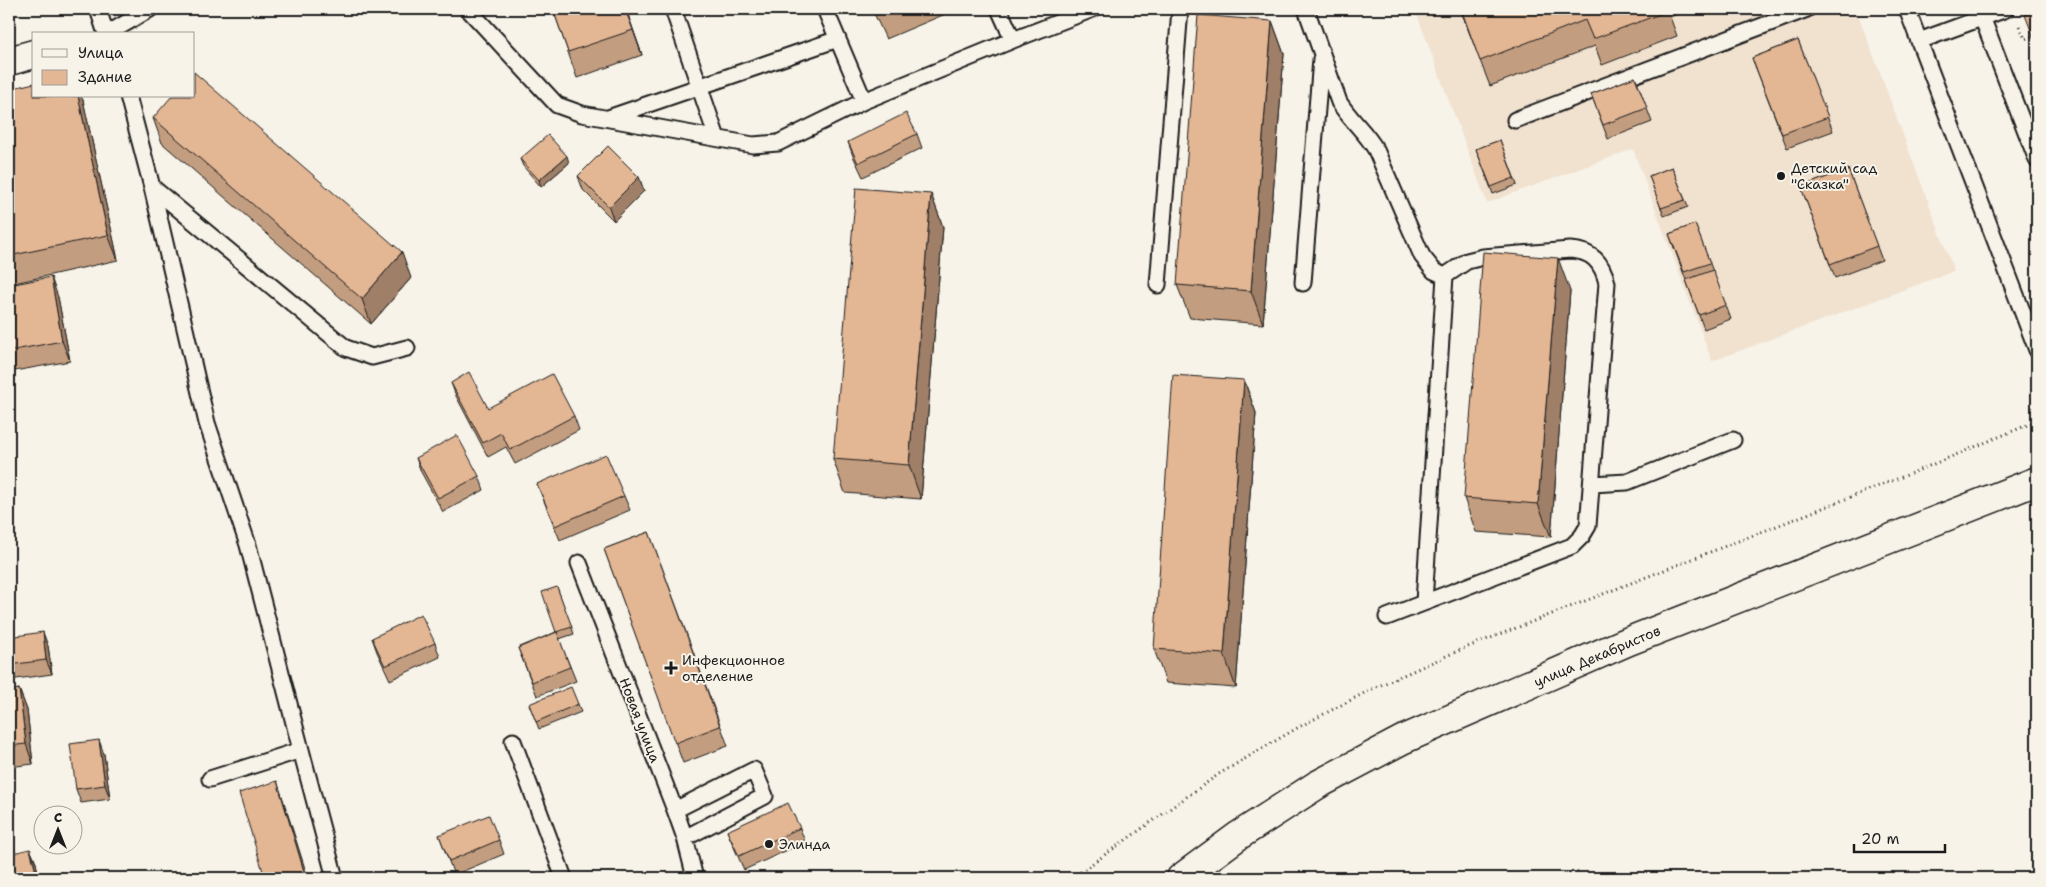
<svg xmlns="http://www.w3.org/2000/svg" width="2046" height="887" viewBox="0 0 2046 887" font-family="'Shantell Sans',sans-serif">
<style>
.built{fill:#f1e1cf}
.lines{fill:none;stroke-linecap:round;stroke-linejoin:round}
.lane-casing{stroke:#1c1c1c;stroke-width:19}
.street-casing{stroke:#1c1c1c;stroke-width:31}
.secondary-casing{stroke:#1c1c1c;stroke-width:31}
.path{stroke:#1c1c1c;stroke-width:3;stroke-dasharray:1 4;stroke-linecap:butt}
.lane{stroke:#f7f3e8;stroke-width:15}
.street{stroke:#f7f3e8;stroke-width:28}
.secondary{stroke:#f7f3e8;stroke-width:28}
.wall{fill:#c39d7f;stroke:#1c1c1c}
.shaded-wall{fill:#9f7f68;stroke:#1c1c1c}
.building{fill:#e3b694;stroke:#1c1c1c}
.poi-dot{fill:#1c1c1c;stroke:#f7f3e8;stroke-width:2}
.labels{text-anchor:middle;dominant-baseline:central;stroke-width:4;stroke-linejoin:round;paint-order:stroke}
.poi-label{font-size:14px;fill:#1c1c1c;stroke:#f7f3e8;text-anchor:start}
.street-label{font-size:14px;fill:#1c1c1c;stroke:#f7f3e8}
</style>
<rect width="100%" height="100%" fill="#f7f3e8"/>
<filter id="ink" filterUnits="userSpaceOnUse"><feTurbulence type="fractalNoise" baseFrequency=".02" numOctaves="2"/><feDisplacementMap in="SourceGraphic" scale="10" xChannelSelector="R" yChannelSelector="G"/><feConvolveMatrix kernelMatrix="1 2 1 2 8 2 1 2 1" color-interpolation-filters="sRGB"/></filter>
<g filter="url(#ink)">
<path class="built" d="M1415,9H1856L1954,271L1712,361L1633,149L1487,203Z"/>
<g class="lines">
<g class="lane-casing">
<path id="lane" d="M98,9L106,34
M468,9L557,105L582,114L753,145L778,143L864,101L1013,40L999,9
M673,9L717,138
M825,9L864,101
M1306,9L1339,102C1350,120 1366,132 1376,150L1422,256L1434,271L1445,276
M1907,9L1919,41
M2006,9L1919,41L2037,350
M1982,17L2037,160
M107,34L150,9
M1013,40L1093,9
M128,96L152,187L346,348L372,357L407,348
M608,118L838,39
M1515,120L1807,9
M152,187L207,423L248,545L301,750L210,779
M1303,283L1321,59
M1158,285L1180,9
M1592,484L1627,482L1733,440
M579,563L675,810L685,838L695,878
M1387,617L1572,546L1582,536L1588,526L1607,283C1602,262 1592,251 1570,250L1483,257L1467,261L1445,276L1424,602
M513,741L564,878
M301,750L335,878
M675,810L754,770L765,796L685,838"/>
</g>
<g class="street-casing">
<path id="street" d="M9,61L34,54"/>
</g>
<g class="secondary-casing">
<path id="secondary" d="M1181,878L1238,836L1317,785L1402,740L1629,641L2037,481"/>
</g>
<path class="path" d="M2020,26L2025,39L2037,35
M1072,878L1219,774L1299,727L1374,688L1460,650L1912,473L2037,421"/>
<use href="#lane" class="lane"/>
<use href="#street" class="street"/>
<use href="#secondary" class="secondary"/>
</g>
<path class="wall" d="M553,9H626L642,55L577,78Z
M872,9H949L950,12L886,39Z
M1460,9H1691L1670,17L1677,36L1602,65L1595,46L1490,86Z
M1272,21L1284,54L1263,324L1190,318L1177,285Z
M1798,40L1833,131L1787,148L1752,58Z
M1635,77L1652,122L1608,139L1591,94Z
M9,89L83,100L118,260L10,284L9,281Z
M153,118L411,278L371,324L162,143Z
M917,134L922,148L863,177L853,156L848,142Z
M1500,140L1517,185L1493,194L1476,149Z
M520,159L569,163L541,187L523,166Z
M1672,167L1688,207L1664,216L1649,176Z
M1848,169L1882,260L1835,278L1801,187Z
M578,176L639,177L644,191L614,221L583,190Z
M931,194L943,227L921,499L845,493L833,459Z
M1695,224L1731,319L1704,329L1669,234Z
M9,285L58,297L70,361L9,372Z
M1570,291L1551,537L1476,532L1464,498Z
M1244,380L1256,413L1236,688L1166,683L1154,649Z
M451,383L488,408L574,416L579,430L515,464L506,447L488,457L456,396Z
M416,458L479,476L484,490L443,512L421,472Z
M537,484L624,496L630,510L560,540Z
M649,532L728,746L683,763L604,549Z
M557,587L574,634L559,639L576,681L537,696L518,648L556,632Z
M9,637L48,646L52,674L9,680Z
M372,638L435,643L440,657L390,680L377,652Z
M19,689L27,710L33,764L9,767V691Z
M529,704H578L581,712L539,729Z
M104,754L110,799L81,803L76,789Z
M800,828L805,842L744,870L733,845L727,831Z
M439,835L499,840L504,854L454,875Z
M30,849L36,863L39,878H9Z"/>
<path class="shaded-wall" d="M625,9H626L642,55L633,30Z
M1272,21L1284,54L1263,324L1251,291Z
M78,96H81L83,100L118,260L108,235Z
M567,156L569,163L541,187L539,180Z
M639,177L644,191L614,221L609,207Z
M931,194L943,227L921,499L909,465Z
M402,252L411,278L371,324L362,299Z
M1558,258L1570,291L1551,537L1538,504Z
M51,277L58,297L70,361L62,341Z
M1244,380L1256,413L1236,688L1224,654Z
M43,632L48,646L52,674L46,660Z
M19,689L27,710L33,764L26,744Z
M99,740L104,754L110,799L105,785Z
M277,781L284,802L308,878H306Z
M30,849L36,863L39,878H38L37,876Z"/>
<path class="building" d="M553,9H625L633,30L568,52Z
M874,9H888L876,14Z
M1461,9H1667L1668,11L1593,39L1585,20L1480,61Z
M2037,10V46L2025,15Z
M1198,15L1272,21L1251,291L1177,285Z
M1798,40L1828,117L1782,134L1752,58Z
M194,72L402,252L362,299L153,118L172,96H194Z
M1635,77L1647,108L1603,125L1591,94Z
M34,83V96H78L108,235L9,256V89Z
M906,113L917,134L858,163L848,142Z
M548,135L567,156L539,180L520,159Z
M1500,140L1514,178L1491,187L1476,149Z
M608,146L639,177L609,207L578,176Z
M1672,167L1685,200L1661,208L1649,176Z
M1848,169L1877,246L1830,264L1801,187Z
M856,188L931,194L909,465L833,459Z
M1695,224L1710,263L1684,272L1669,234Z
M1483,252L1558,258L1538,504L1464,498Z
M1713,270L1726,305L1699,315L1686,280Z
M51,277L62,341L9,351V285Z
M469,372L488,408L552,374L574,416L510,450L501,433L483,443L451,383Z
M1173,375L1244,380L1224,654L1154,649Z
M457,435L479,476L438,498L416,458Z
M606,454L624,496L555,526L537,484Z
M649,532L720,726L675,743L604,549Z
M557,587L572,627L556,632L542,592Z
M421,614L435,643L385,666L372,638Z
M43,632L46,660L9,665V637Z
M557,632L570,667L532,682L518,648Z
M571,687L578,704L536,722L529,704Z
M19,689L26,744L9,746V691Z
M99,740L105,785L76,789L70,744Z
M277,781L306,878H265L239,793Z
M788,803L800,828L739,856L727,831Z
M489,815L499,840L449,861L439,835Z
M30,849L37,876L27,878H9V854Z"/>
</g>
<g class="poi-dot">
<circle cx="1781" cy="176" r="5"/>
<path d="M668.5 660.5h5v5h5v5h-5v5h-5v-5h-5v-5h5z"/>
<circle cx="769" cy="844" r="5"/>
</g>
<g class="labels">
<g class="poi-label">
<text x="1791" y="168">Детский сад<tspan x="1791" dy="16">"Сказка"</tspan></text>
<text x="682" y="660">Инфекционное<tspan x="682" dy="16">отделение</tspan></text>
<text x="779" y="844">Элинда</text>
</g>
<g class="street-label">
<text transform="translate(1597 656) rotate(-23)">улица Декабристов</text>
<text transform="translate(640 720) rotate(69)">Новая улица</text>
</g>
</g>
<rect width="2046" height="887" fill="none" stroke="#f7f3e8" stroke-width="30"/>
<rect x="15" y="15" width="2016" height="857" fill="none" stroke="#1c1c1c" stroke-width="2" filter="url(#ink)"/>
<rect x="32" y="32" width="162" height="65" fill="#f7f3e8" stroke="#9f9d96"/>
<rect x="42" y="49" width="25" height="8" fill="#f7f3e8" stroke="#9f9d96"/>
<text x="78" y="58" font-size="15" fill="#1c1c1c">Улица</text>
<rect x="42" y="70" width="25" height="15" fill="#e3b694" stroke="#9f9d96"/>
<text x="78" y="82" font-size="15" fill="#1c1c1c">Здание</text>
<g transform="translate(58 830)"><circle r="24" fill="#f7f3e8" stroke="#9f9d96"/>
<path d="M0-4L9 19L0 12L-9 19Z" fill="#1c1c1c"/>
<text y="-8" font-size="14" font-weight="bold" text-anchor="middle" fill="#1c1c1c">С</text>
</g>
<path d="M1854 844v8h91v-8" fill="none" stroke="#1c1c1c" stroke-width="2.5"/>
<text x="1861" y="844" font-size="15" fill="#1c1c1c" stroke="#f7f3e8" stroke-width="4" paint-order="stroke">20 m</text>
</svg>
